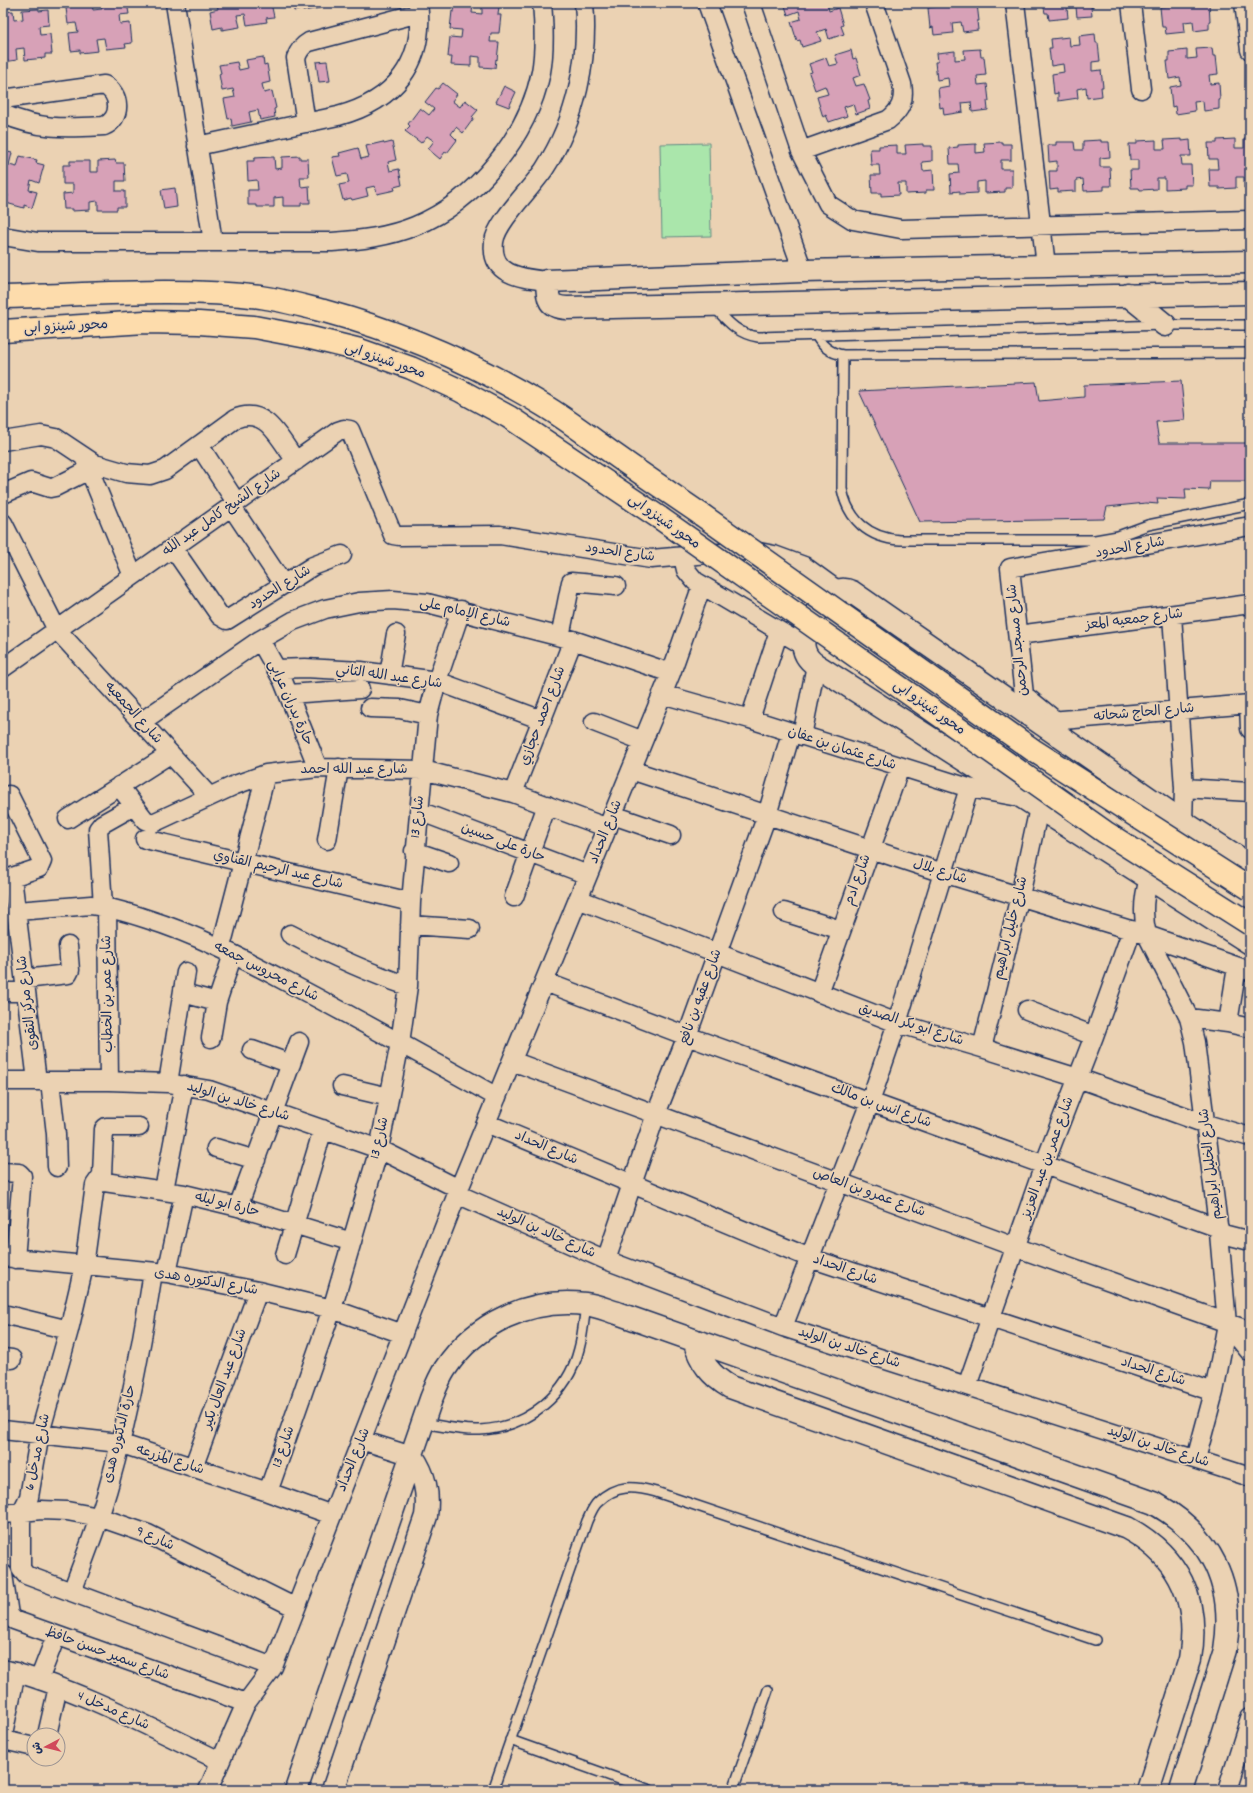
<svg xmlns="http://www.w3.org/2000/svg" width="1253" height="1793" viewBox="0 0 1253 1793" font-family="Dekko,'Playpen Sans Arabic',sans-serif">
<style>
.green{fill:#aae6ab;stroke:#628a84}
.building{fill:#d7a1b7;stroke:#1b2f5e}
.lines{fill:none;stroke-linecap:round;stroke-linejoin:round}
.service-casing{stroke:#1b2f5e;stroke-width:12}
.minor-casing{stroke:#1b2f5e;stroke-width:21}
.tertiary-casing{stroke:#1b2f5e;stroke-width:25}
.primary-casing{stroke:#1b2f5e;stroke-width:25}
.service{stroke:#ebd2b3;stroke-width:9}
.minor{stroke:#ebd2b3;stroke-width:18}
.tertiary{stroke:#ebd2b3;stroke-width:22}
.primary{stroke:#fddcac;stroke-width:22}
.primary-bridge-casing{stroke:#1b2f5e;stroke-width:25;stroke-linecap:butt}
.primary-bridge{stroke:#fddcac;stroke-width:22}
.labels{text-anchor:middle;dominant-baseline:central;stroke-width:3;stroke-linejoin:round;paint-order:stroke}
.street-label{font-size:14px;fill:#1b2f5e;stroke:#ebd2b3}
</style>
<rect width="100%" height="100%" fill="#ebd2b3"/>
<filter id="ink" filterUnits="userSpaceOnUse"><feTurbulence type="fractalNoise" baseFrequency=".025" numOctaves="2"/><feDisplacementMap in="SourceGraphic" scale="8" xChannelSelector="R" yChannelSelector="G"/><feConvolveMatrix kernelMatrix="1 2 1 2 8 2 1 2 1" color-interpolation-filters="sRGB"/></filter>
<g filter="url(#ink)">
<path class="green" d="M709,143L711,236L662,237L660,144Z"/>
<path class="building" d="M92,3L93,10L102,9L101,3H127L129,14L119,15L120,24L130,23L132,43L125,44L126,47L106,49L104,38L96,39L98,51L80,53V50L71,51L69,33L78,32L76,23L68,24L66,8L74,6V4Z
M217,3H271L274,17L266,18L267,22L247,25L245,14L237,15L240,27L222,30V27L213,29L210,11L218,9Z
M293,3H319L320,8L303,11L302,9L294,11Z
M327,3H343L328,6Z
M455,3L473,4L472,13L482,14V5L499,6L498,15H501L499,33H491L490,42H499L497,60L496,59L495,68L480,67V57L471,56V66L451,65L452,57H448L450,37L461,38L462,30L450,29L452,11L454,12Z
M784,3H827L829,11L838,8L843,25L841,26L844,34L829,39L826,29L817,32L821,41L802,47L800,40L797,41L791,22L801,19L799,11L788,15Z
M939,3H968V5L977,4L979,21H977L978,30L963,32L961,22L952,23L953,33L934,35L933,27L930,28L928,8L939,6Z
M1043,3H1093V7H1091L1092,16L1077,17L1076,7L1067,8L1068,18L1049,20L1048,13H1045Z
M1171,3H1209L1210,21H1209V29L1194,31L1193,21L1184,22L1185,32L1166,34L1165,27H1162L1160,7L1171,6Z
M39,9V11L48,10L49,25L39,26L40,35L50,34L52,54H45V58L25,60L24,48L16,49L17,60L3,62V12L13,11L14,20L23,19L22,10Z
M1095,34L1096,43H1098L1100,61L1092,62V71L1101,70L1103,87H1101L1102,96L1087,98L1086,87L1077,89L1078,98L1058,101V93L1054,94L1052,74L1064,72L1063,64L1051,66L1049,48H1052L1051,39L1069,37L1070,46L1080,45L1079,36Z
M1212,48L1213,56H1216L1218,74L1209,75L1210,84L1219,83L1220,100H1219V109L1204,111L1203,101L1194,102L1195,111L1176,114L1175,106L1172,107L1170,87L1181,85L1180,77L1169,79L1167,61H1169V52L1187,50V59L1197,58L1196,49Z
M980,49L981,57H984L986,75L977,76L978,85L987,84L989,101H987L988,110L972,112L971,102L962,103L963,112L944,115L943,107L940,108L938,88L949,86L948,78L937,80L935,62H938L937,53L955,51V60L965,59L964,50Z
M851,50L853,59L856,58L861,75L853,78L856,86L864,84L870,100L868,101L870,109L856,114L853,104L844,107L847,116L829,122L826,115L823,117L817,97L828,94L825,86L815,90L809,73L812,72L809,64L826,58L829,66L838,64L835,55Z
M263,57L264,65L267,64L270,82L262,84L264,93L272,91L276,108L274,109L275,117L260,120L258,110L249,112L251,122L232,126L231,118L228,119L224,99L235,97L233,89L222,91L219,74L221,73L219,65L237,62L239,70L248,68L246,60Z
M327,61L330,81L319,82L316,62Z
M443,83L457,94L452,101L460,107L465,100L478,110L472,117L474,118L463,133L456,127L451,134L457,140L447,153L445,152L440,159L428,149L434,141L427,136L421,143L405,131L410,126L408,124L420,108L429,115L434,109L425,102L436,88L438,89Z
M504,86L516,92L509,107L496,102Z
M1182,139V141L1190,140L1191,156H1181L1182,165H1191L1192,185H1185V188L1165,189V178H1157V189L1140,190L1139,188H1131L1130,170H1138V160H1130L1129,144H1137V141L1156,140V149H1165L1164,140Z
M1235,139V148H1244V139H1250V188H1244V177H1236V188L1219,189V187H1210L1209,169H1218L1217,159H1209L1208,143H1217V140Z
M1101,140V142H1109L1110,157L1100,158V167H1110L1111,186H1104V190L1084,191L1083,179L1076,180V191L1058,192V189L1050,190L1049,171H1057V161L1049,162L1048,145H1056V142H1074L1075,150H1083V141Z
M383,142L384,144L392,142L396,160L388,162L390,171L399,169L402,185L394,187L395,190L377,194L375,186L366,188L368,196L352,200L351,198L343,200L339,185L349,183L347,174L337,176L332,157L340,156L339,153L358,148L361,159L369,157L366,146Z
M1002,142V144H1011V160H1001V169H1012V188H1005V192L985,193V181L977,182V193L960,194V191L951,192L950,174L959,173L958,164H950L949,148L958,147V145L976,144V153L985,152L984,143Z
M923,144V146H932V161L922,162L923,171L933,170L934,190H926V193L906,194V183H898L899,195L881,196V193H872L871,175H880L879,165H871L870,149H879V146L897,145V154H906L905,145Z
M3,151L12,153L9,165L17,167L20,156L37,160L36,163L44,165L39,183L31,180L29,190L37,192L32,208L24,205V208L6,203L8,195L3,193Z
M300,156V159H308L309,177H300L301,187L309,186L310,203H301V206H283V197L274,198V207H257V205H248V190H258L257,180L248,181L247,161H254V158L274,157L275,169L282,168V157Z
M115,160L116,163H124L125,181H116V191H125V207H117V210H98V201L90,202V210L72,211V209H64L63,194L73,193V184H63V165H70V161H90V172H98V161Z
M175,188L177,207L164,209L161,190Z
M1181,381L1185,420L1156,422L1159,443H1250V481H1210L1209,490L1185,489L1186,499L1157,498L1158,504L1146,503L1107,507L1104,519L920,522L859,391L1036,382L1039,401L1084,397V385Z"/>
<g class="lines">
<g class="service-casing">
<path id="service" d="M715,308C728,322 738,334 758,337L1165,325H1250
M816,335C822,347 831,353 843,355L1250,353
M843,355L842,489C848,520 869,538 900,540H1095L1118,536L1148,525L1250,504
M423,1423C442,1426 461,1431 480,1430C527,1428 568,1394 579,1349C583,1335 584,1319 586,1304
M510,1740L650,1790
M493,1790L587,1521C590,1515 593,1506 598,1502C616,1484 634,1486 656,1492L1095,1640
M733,1790L768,1690"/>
</g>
<g class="minor-casing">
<path id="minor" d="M175,3L213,242
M707,3L803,271
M751,3L801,151L828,204L853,220L901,229L1250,220
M1015,3L1046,266
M1131,3L1141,89
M1244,3L1250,50
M3,99L104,85C121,93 122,119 104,126C65,128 40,130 3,114
M306,123L296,58C299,50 302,46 309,42L419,13
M197,146L338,116C394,101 426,63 418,3
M801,151L888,120C901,110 905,100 902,84L874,3
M3,236L38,242H332C361,240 388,237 415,226C475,202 528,136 541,72C545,50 544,26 542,3
M547,281C522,278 490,276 494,242C496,222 533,187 545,168C576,120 589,60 584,3
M3,441L41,435L56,438L95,464L126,473L150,475L165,470L235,419C266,405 280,440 296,461
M199,445L236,502
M84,457L133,576
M3,494L31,482L50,488L55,487L89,470
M231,506L283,584
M3,523L57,630L209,796
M173,548L220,616L227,620L313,566L342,555
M683,557L686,570L695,581L803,645
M1172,615L1184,788L1183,822
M1018,635L1250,604
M560,637L571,582L616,586
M260,640L283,681L318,768
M3,668L338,431L344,429L350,430L393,535L399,536L500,535L651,559L743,551L759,552L774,555L804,566L837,590
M277,669L305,668L361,671L437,681L542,720
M389,675L396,634
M289,694L360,689
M662,694L750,719L969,788L1019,797
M1024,695L1056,721
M1249,704L1250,729
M370,708L400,709L428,715
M1026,713L1010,568L1250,526
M750,719L779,631
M141,722L260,640L293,621L325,609L359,602L393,600L427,603L573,640L671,673
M594,722L643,741
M1039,722L1250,704
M802,736L816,665
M631,770L943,873L1147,935L1250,971
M119,786L145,820L153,823L235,785L266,774L318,768L423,770L513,793L608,828
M1184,788L1250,792
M513,793L573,640
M419,811L588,875
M613,815L671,835
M68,819L170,754
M145,839L411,902
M327,840L339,768
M414,851L449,863
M12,877L37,1081
M1149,879C1143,898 1142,915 1147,935L1189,1018L1195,1042L1219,1233L1227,1324L1214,1392L1196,1459
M3,880L39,868L42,861L9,795
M514,897L547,805
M578,899L897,1023L982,1048L1078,1078L1206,1124L1250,1137
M103,906L98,829L102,824L134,806
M107,907L109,1081
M17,911L91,905C110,907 129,913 147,919C195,934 240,957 285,981C356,1018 427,1058 497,1097
M784,912L841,930
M410,925L470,929
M290,934C328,954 366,972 408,986
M221,947L266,774
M25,979L68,974L70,970L68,946
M545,982L687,1036L1219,1228
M3,992H26
M183,993L217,1002
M819,993L900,767
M1027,1010L1094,1036
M1189,1018L1228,1023L1250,1028
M1228,1023L1237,967
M211,1038L217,1002L233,954
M982,1048L1020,896L1039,808
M252,1050L291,1064
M512,1061L1015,1247L1250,1331
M3,1081H109L168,1083L209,1090L379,1149L459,1189
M50,1081L56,1134L57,1167
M168,1083L186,972
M342,1086L389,1097
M486,1123L810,1258L1214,1392
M139,1127H106L104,1129L102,1175L95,1185L84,1266L69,1330L40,1433L29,1497L21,1513V1569L26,1575L273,1667
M216,1148L256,1160
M3,1172L19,1173L22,1176L15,1259
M98,1181L184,1194L238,1207L352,1242
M164,1190L184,1085
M457,1194L606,1260L783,1327L1250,1477
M238,1207L299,1042
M1219,1233L1250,1241
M285,1255L323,1129
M3,1257L167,1273L258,1291L332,1309L403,1334
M606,1260L656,1114L687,1036L767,815L791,733
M167,1273L184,1194
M3,1314L69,1330
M1227,1324L1250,1352
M783,1327L870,1102L897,1023L969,788
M3,1358L12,1359
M967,1386L1044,1165L1094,1036L1132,930
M3,1430L119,1443L268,1492L332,1515
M361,1440L412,1456
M193,1468L258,1291
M268,1492L332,1309L379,1149L400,1043L408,986L411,902L428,715L437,681L461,610
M3,1514L41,1510L67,1511L99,1517L148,1534L296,1608
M3,1574L9,1615L14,1620L246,1703
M72,1592C81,1567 91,1542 99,1518C125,1438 140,1355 153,1272
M3,1669C77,1688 151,1728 220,1761
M16,1672L3,1735L8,1741L34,1747
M39,1680L56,1636
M47,1735L58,1687
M208,1790L246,1703L273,1667L459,1189L671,673L702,585
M1227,1790L1250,1718"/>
</g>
<g class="tertiary-casing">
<path id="tertiary" d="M1250,262L803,271L547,281C548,298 547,307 567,308L1250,293
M1128,295L1165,325
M1250,865L1183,822L852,592C829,581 815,616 805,631C801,646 804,657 816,665L1250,943
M694,1340C700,1362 711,1376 730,1387L1127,1528C1179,1556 1200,1601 1190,1659L1148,1790
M296,1790L431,1399C435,1389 439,1378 445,1369C476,1322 530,1298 585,1304C596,1305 607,1310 617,1313L1154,1503C1211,1535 1236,1584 1225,1650L1181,1790
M333,1790L426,1516C429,1493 425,1475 412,1456"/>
</g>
<g class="primary-casing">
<path id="primary" d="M3,297C88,295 176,287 261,297C282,300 303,306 324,311C401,332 474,363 543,405C568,420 591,438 615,455C643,475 673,495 702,515
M3,331L145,322L199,323L254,327L307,337L360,350L411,368L461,391L509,417L660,518"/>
</g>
<use href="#service" class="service"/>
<use href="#minor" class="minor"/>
<use href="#tertiary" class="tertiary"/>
<use href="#primary" class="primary"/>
<g class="primary-bridge-casing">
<path id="primary-bridge" d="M702,515L1033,750L1250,889
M660,518L1105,832L1250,924"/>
</g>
<use href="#primary-bridge" class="primary-bridge"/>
</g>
</g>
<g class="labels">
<g class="street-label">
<text transform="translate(66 327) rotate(-3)">محور شينزو ابى</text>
<text transform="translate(385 361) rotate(19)">محور شينزو ابى</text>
<text transform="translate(222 513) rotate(-35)">شارع الشيخ كامل عبد الله</text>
<text transform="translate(664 522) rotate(35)">محور شينزو ابى</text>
<text transform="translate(1130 548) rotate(-10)">شارع الحدود</text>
<text transform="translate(620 553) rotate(8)">شارع الحدود</text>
<text transform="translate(280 588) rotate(-32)">شارع الحدود</text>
<text transform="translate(465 613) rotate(13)">شارع الإمام على</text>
<text transform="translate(1134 620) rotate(-7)">شارع جمعيه المعز</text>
<text transform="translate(1018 640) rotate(-96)">شارع مسجد الرحمن</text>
<text transform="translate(389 677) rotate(8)">شارع عبد الله الثاني</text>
<text transform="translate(290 703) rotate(66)">حارة بدران عرابى</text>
<text transform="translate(929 708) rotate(35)">محور شينزو ابى</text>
<text transform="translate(133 713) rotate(48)">شارع الجمعيه</text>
<text transform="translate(1144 713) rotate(-5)">شارع الحاج شحاته</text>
<text transform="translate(543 716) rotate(-69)">شارع احمد حجازي</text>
<text transform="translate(842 749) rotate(18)">شارع عثمان بن عفان</text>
<text x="354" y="770">شارع عبد الله احمد</text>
<text transform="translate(418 817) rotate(-84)">شارع 13</text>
<text transform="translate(606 832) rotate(-68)">شارع الحداد</text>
<text transform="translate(503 843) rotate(21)">حارة على حسين</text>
<text transform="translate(278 870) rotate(13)">شارع عبد الرحيم القناوي</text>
<text transform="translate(940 872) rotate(18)">شارع بلال</text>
<text transform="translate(858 880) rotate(-70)">شارع ادم</text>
<text transform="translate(1011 928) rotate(-76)">شارع خليل ابراهيم</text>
<text transform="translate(266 972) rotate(27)">شارع محروس جمعه</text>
<text transform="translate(108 994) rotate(-91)">شارع عمر بن الخطاب</text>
<text transform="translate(701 997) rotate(-70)">شارع عقبه بن نافع</text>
<text transform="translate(28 1003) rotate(-97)">شارع مركز التقوى</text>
<text transform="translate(911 1025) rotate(18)">شارع ابو بكر الصديق</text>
<text transform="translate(238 1102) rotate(17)">شارع خالد بن الوليد</text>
<text transform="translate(881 1106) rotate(20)">شارع انس بن مالك</text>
<text transform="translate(380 1138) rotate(-77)">شارع 13</text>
<text transform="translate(546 1148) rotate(23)">شارع الحداد</text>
<text transform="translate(1048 1158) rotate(-70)">شارع عمر بن عبد العزيز</text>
<text transform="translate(1211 1164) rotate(-97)">شارع الخليل ابراهيم</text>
<text transform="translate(869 1193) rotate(20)">شارع عمرو بن العاص</text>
<text transform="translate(227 1205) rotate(14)">حارة ابو ليله</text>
<text transform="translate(546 1233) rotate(24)">شارع خالد بن الوليد</text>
<text transform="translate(845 1270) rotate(19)">شارع الحداد</text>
<text transform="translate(206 1282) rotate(10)">شارع الدكتوره هدى</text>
<text transform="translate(849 1348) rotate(18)">شارع خالد بن الوليد</text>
<text transform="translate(1153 1372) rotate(18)">شارع الحداد</text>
<text transform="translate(225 1379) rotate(-70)">شارع عبد العال بكير</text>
<text transform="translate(120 1434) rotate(-76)">حارة الدكتوره هدى</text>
<text transform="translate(284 1447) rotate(-71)">شارع 13</text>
<text transform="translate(1158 1447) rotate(18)">شارع خالد بن الوليد</text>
<text transform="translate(38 1452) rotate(-78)">شارع مدخل 6</text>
<text transform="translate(170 1460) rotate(18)">شارع المزرعه</text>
<text transform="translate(354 1460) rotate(-68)">شارع الحداد</text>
<text transform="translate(155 1539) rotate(24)">شارع 9</text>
<text transform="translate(107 1654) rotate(20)">شارع سمير حسن حافظ</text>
<text transform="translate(113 1711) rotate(24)">شارع مدخل 4</text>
</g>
</g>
<rect width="1253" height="1793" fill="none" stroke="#ebd2b3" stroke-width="16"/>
<rect x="8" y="8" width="1237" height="1777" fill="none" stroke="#1b2f5e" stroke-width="1.5" filter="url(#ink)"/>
<g transform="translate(46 1747) rotate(263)"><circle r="19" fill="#ebd2b3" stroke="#989191"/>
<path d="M0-3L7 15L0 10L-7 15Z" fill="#d1495b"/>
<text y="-6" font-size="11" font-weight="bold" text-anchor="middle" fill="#1b2f5e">ش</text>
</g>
</svg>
